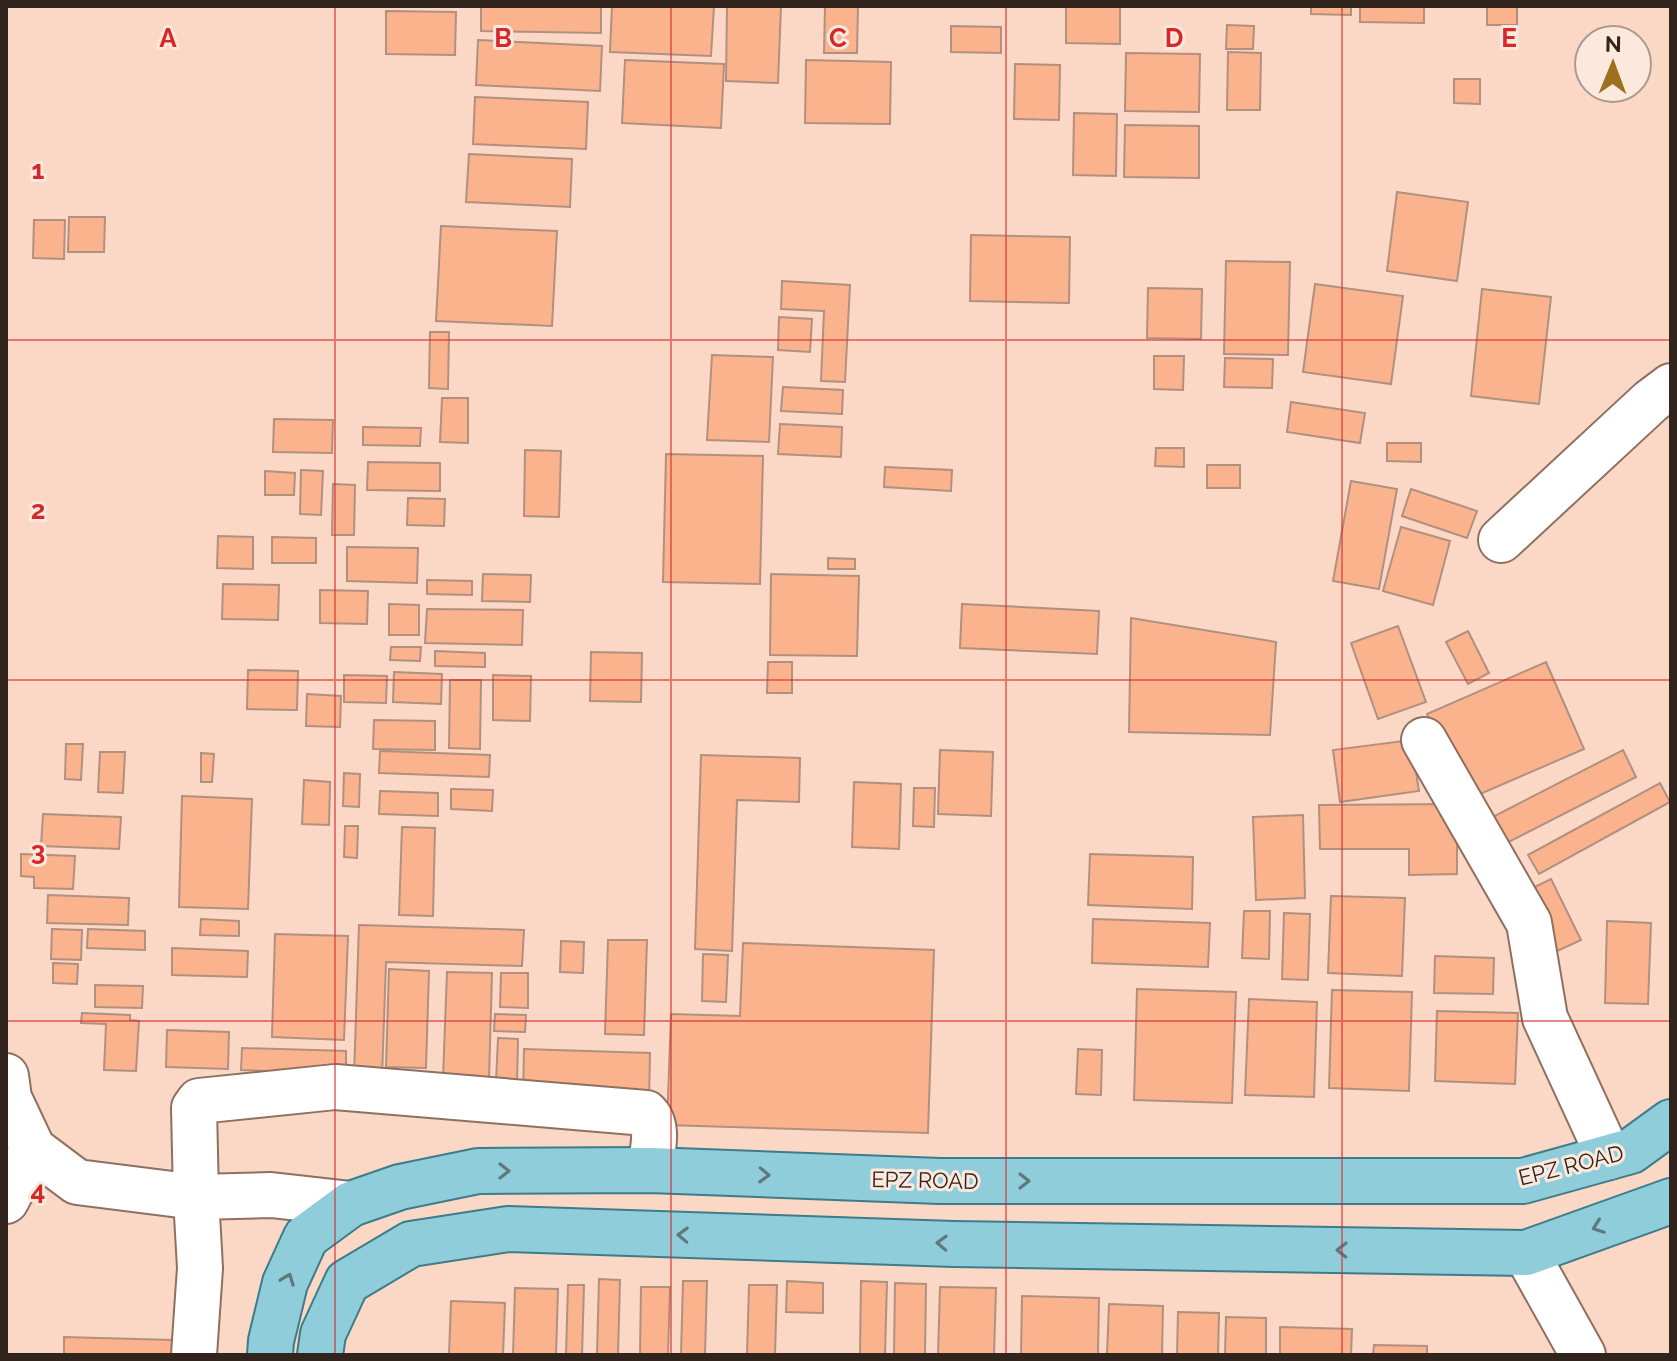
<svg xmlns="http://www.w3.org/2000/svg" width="1677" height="1361" viewBox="0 0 1677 1361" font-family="Raleway,sans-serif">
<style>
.building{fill:#fbb38e;stroke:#b19080;stroke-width:2}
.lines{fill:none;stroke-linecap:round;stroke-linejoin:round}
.minor-casing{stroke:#8f7060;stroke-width:48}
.major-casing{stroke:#3d7c88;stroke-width:48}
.minor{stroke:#fff;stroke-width:44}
.major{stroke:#8fcdda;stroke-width:44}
.oneway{stroke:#60787c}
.grid{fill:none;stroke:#d62828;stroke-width:2;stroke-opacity:0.55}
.labels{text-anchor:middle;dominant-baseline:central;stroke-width:6;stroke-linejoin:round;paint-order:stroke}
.street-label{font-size:22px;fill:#31241d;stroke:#fde8dd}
.grid-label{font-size:26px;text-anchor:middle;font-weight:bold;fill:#d62828;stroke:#fde8dd;stroke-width:6;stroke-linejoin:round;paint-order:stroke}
</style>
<rect width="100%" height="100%" fill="#fbd7c5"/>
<path class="building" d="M481,6H601V33L481,31Z
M612,6H714L711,56L610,52Z
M727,6H781L778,83L726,81Z
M825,6H858L857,53H824Z
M1066,6H1120V44L1066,43Z
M1311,6H1351V15L1311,14Z
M1360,6H1424V23L1360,22Z
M1487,6H1517V25H1487Z
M386,11L456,12L455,55L386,54Z
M1227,25L1254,26L1253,49H1226Z
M951,26L1001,27V53L951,52Z
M478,40L602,46L600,91L476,85Z
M1228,52L1261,53L1260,110H1227Z
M1126,53L1200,54L1199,112L1125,111Z
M625,60L724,64L721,128L622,123Z
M806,60L891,62L890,124L805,123Z
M1015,64L1060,65L1059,120L1014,119Z
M1454,79H1480V104L1454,103Z
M475,97L588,102L586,149L473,144Z
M1074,113L1117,114L1116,176L1073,175Z
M1125,125L1199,126V178L1124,177Z
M469,154L572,159L570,207L466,202Z
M1397,192L1468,202L1457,281L1387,271Z
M69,217H105L104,252H68Z
M34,220H65L64,259L33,258Z
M441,226L557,231L552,326L436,321Z
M971,235L1070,237L1069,303L970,301Z
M1226,261L1290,262L1288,355L1224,354Z
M782,281L850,285L845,382L821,381L824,311L781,309Z
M1315,284L1403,296L1391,384L1303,372Z
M1148,288L1202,289L1201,339L1147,338Z
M1482,289L1551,297L1539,404L1471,396Z
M779,317L812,319L810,352L778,350Z
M430,332H449L448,389L429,388Z
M712,355L773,357L769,442L707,440Z
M1154,356H1184L1183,390L1154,389Z
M1225,358L1273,359L1272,388L1224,387Z
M783,387L843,390L842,414L781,411Z
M442,398H468V443L440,442Z
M1291,402L1365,413L1360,443L1287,432Z
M274,419L333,420L332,453L273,452Z
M780,424L842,427L841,457L778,454Z
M363,427L421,428L420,446L363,445Z
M1387,443H1421V462L1387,461Z
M1156,448H1184V467L1155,466Z
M525,450L561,451L559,517L524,516Z
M666,454L763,456L760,584L663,582Z
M368,462L440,463V491L367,490Z
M1207,465H1240V488H1207Z
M885,467L952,470L951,491L884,487Z
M301,470L323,471L321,515L300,514Z
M265,471L295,473L294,495H265Z
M1351,481L1397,489L1379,589L1333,581Z
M333,484L355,485L354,535H332Z
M1411,489L1477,511L1467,538L1402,516Z
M408,498L445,499L444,526L407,525Z
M1401,527L1450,541L1433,605L1383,591Z
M218,536L253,537V569L217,568Z
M272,537L316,538V563H272Z
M347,547L418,548L417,583L347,581Z
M828,558L855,559V569H828Z
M483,574L531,575L530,602L482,601Z
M771,574L859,576L857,656L770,655Z
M427,580L472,581V595L427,594Z
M223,584L279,585L278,620L222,619Z
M320,590L368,591L367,624L320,623Z
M389,604L419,605V635H389Z
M962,604L1099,611L1097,654L960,648Z
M427,609L523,610L522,645L425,643Z
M1131,618L1276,642L1270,735L1129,732Z
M1398,626L1426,702L1378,719L1351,643Z
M1468,631L1489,673L1468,684L1446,642Z
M391,647H421L420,661L390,660Z
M435,651L485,653V667L435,666Z
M591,652L642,653L641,702L590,701Z
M768,662H792V693H767Z
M1546,662L1584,749L1464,801L1427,714Z
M248,670L298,671L297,710L247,709Z
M394,672L442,674L441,704L393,702Z
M344,675L387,676L386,703L344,702Z
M493,675L531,676L530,721L493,720Z
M450,680H481L480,749L449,748Z
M307,694L341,696L340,727L306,726Z
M374,720L435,721V750L373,749Z
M1411,740L1419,791L1340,802L1333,750Z
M66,744H83L81,780L65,779Z
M940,750L993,752L991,816L938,814Z
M1623,750L1636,777L1497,848L1483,822Z
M380,751L490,755L489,777L379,773Z
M100,752H125L123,793L98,792Z
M201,753L214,754L212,782H201Z
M701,755L800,758L799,802L737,800L732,951L695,949Z
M344,773L360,774L359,807L343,806Z
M304,780L330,782L329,825L302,824Z
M854,782L901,784L899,849L852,847Z
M1660,783L1670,802L1539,874L1528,855Z
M914,788H935L934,827L913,826Z
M451,789L493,790L492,811L451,809Z
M380,791L438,793V816L379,814Z
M182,796L252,799L248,909L179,907Z
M1457,804V874L1409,875V849H1320L1319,805Z
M43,814L121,817L119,849L41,846Z
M1303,815L1305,898L1256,900L1253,817Z
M345,826H358L357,858L344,857Z
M402,827L435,828L433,916L399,915Z
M21,854L75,856L73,889L34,888V877L21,876Z
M1090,854L1193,857L1192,909L1088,905Z
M1551,879L1581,940L1553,953L1524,892Z
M48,895L129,898L128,925L47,923Z
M1331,896L1405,898L1402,976L1328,973Z
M1244,911H1270L1269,959L1242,958Z
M1284,913L1310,914L1308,980L1282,979Z
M201,919L239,921V936L200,935Z
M1093,919L1210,923L1208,967L1092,963Z
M1607,921L1651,923L1648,1004L1605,1003Z
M359,925L524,930L522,966L386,962L382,1077H354Z
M52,929L82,930L81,960L51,959Z
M88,929L145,931V950L87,948Z
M275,934L348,936L344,1040L272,1037Z
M608,940H647L644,1035L605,1034Z
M561,941L584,942L583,973L560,972Z
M743,943L934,950L928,1133L667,1125L671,1014L740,1016Z
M172,948L248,951L247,977L172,975Z
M703,954L728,955L726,1002L702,1001Z
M1435,956L1494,958L1493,994L1434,993Z
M53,963L78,964L77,984L53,983Z
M389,969L429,971L426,1068L386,1067Z
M447,972L492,973L489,1079L443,1078Z
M501,973H528V1008L500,1007Z
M95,985L143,986L142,1008L95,1007Z
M1137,989L1236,992L1232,1103L1134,1100Z
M1332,990L1412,992L1409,1091L1329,1088Z
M1249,999L1317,1002L1314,1097L1245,1095Z
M1437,1011L1518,1013L1515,1084L1435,1081Z
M82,1013L130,1015V1020L139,1021L136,1071L104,1070L106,1024L81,1023Z
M495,1014L526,1015L525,1032L494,1031Z
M167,1030L229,1032L228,1069L166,1067Z
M498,1038L518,1039L517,1083L496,1082Z
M242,1048L346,1051V1074L241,1070Z
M524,1049L650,1053L649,1103L523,1099Z
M1078,1049L1102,1050L1101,1095L1076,1094Z
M599,1279L620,1280L618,1355H597Z
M683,1281H707L705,1355H681Z
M787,1281L823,1283V1313L786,1312Z
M861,1281L887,1282L885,1355H860Z
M895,1283L926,1284L925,1355H894Z
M568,1285H584L582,1355H566Z
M749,1285H777L775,1355H747Z
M641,1287H670L668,1355H640Z
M940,1287L996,1288L994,1355H938Z
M515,1288L558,1289L556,1355H513Z
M1022,1296L1099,1298L1098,1355H1021Z
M451,1301L505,1303L503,1355H449Z
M1109,1304L1163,1306L1162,1355H1107Z
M1178,1312L1219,1313L1218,1355H1177Z
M1226,1317L1266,1318V1355H1225Z
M1280,1327L1352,1329L1351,1355H1280Z
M64,1337L172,1340V1355H64Z
M1374,1345L1427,1346V1355H1373Z"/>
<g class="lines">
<g class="minor-casing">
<path id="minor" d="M1501,540L1651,401L1671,386
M1424,740L1529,923L1545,1018L1609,1157
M6,1076L9,1098L33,1149L77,1182L196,1197L271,1195L351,1204
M6,1201L33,1149
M1526,1253L1583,1355
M194,1355L200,1268L196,1197L194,1108L199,1101L335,1087L646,1113C660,1126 652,1152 650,1170"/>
</g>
<g class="major-casing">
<path id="major" d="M270,1355L271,1341L285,1283L306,1237L351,1204L400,1187L478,1171L650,1170L940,1181H1523L1631,1151L1671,1122
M320,1355L323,1334L347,1282L411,1244L508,1229L954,1244L1526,1253L1671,1201"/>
</g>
<use href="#minor" class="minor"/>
<use href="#major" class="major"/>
</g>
<defs><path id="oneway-chevron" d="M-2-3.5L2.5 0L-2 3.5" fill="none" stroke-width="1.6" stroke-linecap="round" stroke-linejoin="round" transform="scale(2)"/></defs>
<g class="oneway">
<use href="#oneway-chevron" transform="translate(504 1171)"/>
<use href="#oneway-chevron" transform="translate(764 1175) rotate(2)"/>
<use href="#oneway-chevron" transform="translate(1024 1181)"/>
<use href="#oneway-chevron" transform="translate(1598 1227) rotate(160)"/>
<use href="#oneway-chevron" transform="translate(683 1235) rotate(-178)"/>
<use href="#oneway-chevron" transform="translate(942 1243) rotate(-178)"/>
<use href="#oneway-chevron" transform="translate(1342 1250) rotate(-179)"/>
<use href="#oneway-chevron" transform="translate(288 1279) rotate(-69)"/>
</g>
<path class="grid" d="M335,6V1355M671,6V1355M1006,6V1355M1342,6V1355M6,340H1671M6,680H1671M6,1021H1671"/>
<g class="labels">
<g class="street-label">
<text transform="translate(1571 1165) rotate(-14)">EPZ ROAD</text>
<text transform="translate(925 1180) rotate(1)">EPZ ROAD</text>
</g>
</g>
<g class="grid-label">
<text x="168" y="47">A</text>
<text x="503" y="47">B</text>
<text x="838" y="47">C</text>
<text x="1174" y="47">D</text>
<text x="1509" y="47">E</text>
<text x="38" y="179">1</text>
<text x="38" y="519">2</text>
<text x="38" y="860">3</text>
<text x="38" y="1200">4</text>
</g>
<rect width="1677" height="1361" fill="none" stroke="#31241d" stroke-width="16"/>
<g transform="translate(1613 64) rotate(1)"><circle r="38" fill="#fde8dd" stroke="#ab9a90" stroke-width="2"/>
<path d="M0-6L14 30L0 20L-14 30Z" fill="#9b701e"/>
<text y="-12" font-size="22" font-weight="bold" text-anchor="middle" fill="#31241d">N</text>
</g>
</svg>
